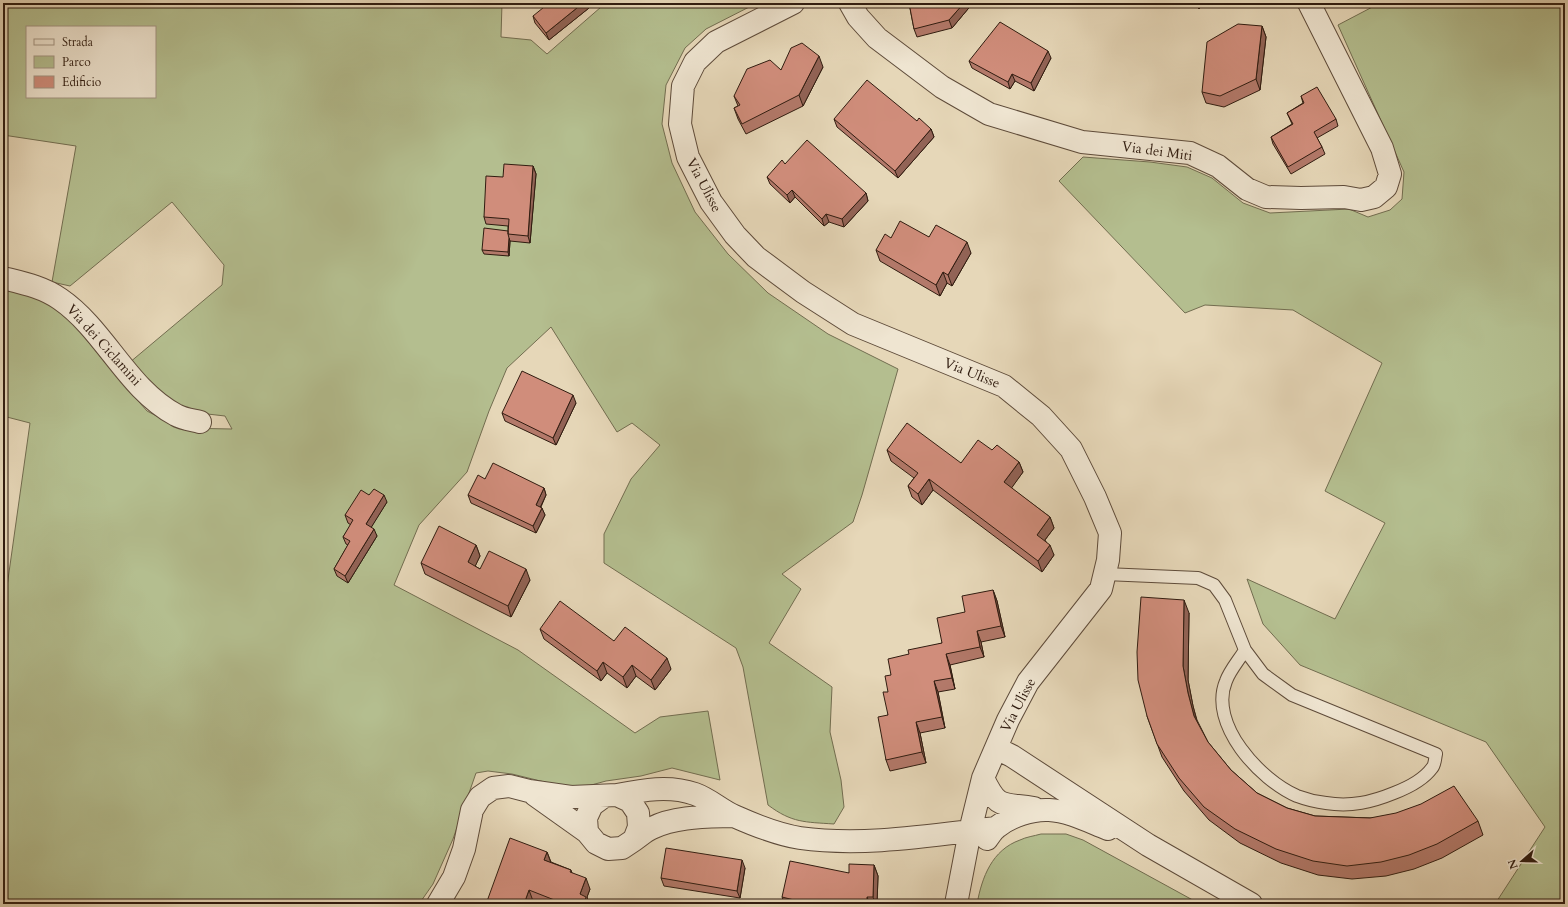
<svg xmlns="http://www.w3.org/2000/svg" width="1568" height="907" viewBox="0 0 1568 907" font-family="Cardo,serif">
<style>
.green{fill:#b4be8f;stroke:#726d50;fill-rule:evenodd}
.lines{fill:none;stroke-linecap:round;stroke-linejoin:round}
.lane-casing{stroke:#5e4b3a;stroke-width:14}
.street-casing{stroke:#5e4b3a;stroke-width:24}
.lane{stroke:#efe5d1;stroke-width:12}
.street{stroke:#efe5d1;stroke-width:22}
.wall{fill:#b3796a;stroke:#301c10}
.shaded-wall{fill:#926356;stroke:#301c10}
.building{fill:#d08d7b;stroke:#301c10}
.labels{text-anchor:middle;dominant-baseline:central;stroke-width:3.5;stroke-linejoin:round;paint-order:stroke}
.street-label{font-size:14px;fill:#301c10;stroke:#efe5d1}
</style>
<rect width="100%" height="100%" fill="#e6d7b8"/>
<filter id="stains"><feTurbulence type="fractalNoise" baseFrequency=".005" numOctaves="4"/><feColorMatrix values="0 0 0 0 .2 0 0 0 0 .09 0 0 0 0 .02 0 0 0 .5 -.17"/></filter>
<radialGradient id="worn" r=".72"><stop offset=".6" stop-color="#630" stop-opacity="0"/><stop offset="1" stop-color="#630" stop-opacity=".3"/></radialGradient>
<path class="green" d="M3,3H502L501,37L531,40L547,54L601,7L599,3H757L706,29L685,48L666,85L662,124L672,163L695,212L728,254L768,293L828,334L898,369L862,495L853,522L782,574L801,589L769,643L832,687L830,732L841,780L844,807L834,824C805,822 792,823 768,805L743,667L736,648L604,563V534L631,479L660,445L632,423L617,432L551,327L507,368L489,411L467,472L419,525L394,585L518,650L635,733L660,717L708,711L720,780L672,768L641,776L606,781L584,787L561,786L512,774L488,771L476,773L453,839L433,884L419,904H3V615L30,423L3,416V286L38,293L69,318L112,371L147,411L180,428L232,429L225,416L190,412L161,399L129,363L222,285L224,265L172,202L70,286L52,282L76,146L3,135ZM27,27H155V97H27Z
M1380,3H1565V904H1495L1545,827L1486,742L1300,665L1263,624L1247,579L1335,619L1385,523L1325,491L1382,363L1293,310L1205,305L1185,313L1059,181L1083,157L1150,162L1187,167L1212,178L1243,203L1270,213L1349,209L1368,217L1390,210L1402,199L1404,172L1338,25Z
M1041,834H1066L1083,840L1200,904H977C982,877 992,850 1020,840C1026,837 1034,836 1041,834Z"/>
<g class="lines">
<g class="lane-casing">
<path id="lane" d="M1105,574L1198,578L1214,585L1225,600L1245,650L1263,674L1292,695L1436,754C1435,758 1435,765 1432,768C1424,779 1407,788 1394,793C1372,802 1351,807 1326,803C1317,802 1305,799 1297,796C1260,780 1208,724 1226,681C1230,670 1239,660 1245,650"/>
</g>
<g class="street-casing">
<path id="street" d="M793,3L716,42L695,62L683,86L680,124L688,157L711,202L735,235L756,257L803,292L853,324L1004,386L1041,416L1071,449L1095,497L1110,533L1108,560L1101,589L1028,682L1008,720L983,778L970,831L956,904
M850,3L858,17L877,38L942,87L989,114L1082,142L1190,153L1218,166L1247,189L1266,197L1301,198L1344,197L1361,200L1374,197L1386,187L1390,174L1382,148L1309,3
M3,278C23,283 43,287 60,299C105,330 127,389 176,415C183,419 192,420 200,422
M996,748L1012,756L1148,845L1251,904
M983,778C998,810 1002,803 1034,808
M535,795L587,832
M617,795C643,790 669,785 695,794C709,799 721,810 734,816C752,824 781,835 800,838C864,847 933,835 996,828
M987,839C990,835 993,830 997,827C1011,816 1032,809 1049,810C1069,811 1090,822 1108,829
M634,840C640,836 645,831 652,828C676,816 707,817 734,816
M438,904L454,877L464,849L472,810L480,797L493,788L509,786L529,791L571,797L617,795L630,801L638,813L639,827L634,840L622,848L608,849L596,843L587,832L586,818L592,805L603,797"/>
</g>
<use href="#lane" class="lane"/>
<use href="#street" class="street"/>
</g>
<path class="wall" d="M909,3H973L952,28L917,37L914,29Z
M1193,3H1205L1199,9Z
M589,8L549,40L535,23L533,16Z
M1262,26L1266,37L1260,90L1224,107L1206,103L1202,92Z
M1051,58L1034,91L1015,81L1010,89L972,68L969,61Z
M823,67L803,106L746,134L738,119L734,108L738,106L734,96L781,70Z
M1301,96L1336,119L1338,126L1317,138L1322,147L1325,154L1291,174L1273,144L1271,137L1292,124L1287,113L1303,103Z
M834,119L931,129L934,137L898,178L837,127Z
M785,164L866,193L868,201L844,227L829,222L824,226L795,197L790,203L770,184L767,177Z
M533,166L536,174L530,243L510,241L509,256L484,254L482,250L508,231V226L486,224L484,217L503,177Z
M929,237L971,253L952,286L947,283L940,296L880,261L876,250L891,238Z
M576,403L556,445L505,421L502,413Z
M887,450L961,463L992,450L1019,462L1023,472L1011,488L1050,517L1054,528L1045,540L1054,555L1042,572L933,490L922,505L912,497L908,486L914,478L891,461Z
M485,479L544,488L546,495L541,507L545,515L536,533L471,503L468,495Z
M369,495L387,502L371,527L377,536L348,583L337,576L334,569L348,545L346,544L343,537L351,525L348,523L345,515Z
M476,545L480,556L475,566L480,569L530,580L511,617L425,574L421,563Z
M993,590L997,601L1005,637L981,642L984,657L950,665L955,689L938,692L945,728L920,733L926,763L890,771L886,760L888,715L891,675L909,654L942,643L965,612Z
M1189,613L1188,680L1193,706L1197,720L1208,742L1231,770L1257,793L1287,808L1315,816L1370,818L1478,821L1483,835L1442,858L1414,869L1386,876L1352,879L1318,875L1281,863L1240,843L1209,820L1184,791L1162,757L1147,716Z
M540,629L614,641L671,669L655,690L636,676L627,688L607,673L601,681L544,639Z
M547,852L551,862L571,870L572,873L590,889L587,897L589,904H541L533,901L532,904H486Z
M874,865L878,876L877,904H785L782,897L849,873Z
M745,868L740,898L664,886L661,878Z"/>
<path class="shaded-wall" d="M583,3H587L589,8L549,40L546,33Z
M964,3H973L952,28L949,20Z
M1197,3H1205L1199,9Z
M1262,26L1266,37L1260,90L1256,79Z
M1048,51L1051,58L1034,91L1031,83Z
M819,56L823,67L803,106L799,95Z
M1012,74L1015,81L1010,89L1008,82Z
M931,129L934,137L898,178L895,171Z
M533,166L536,174L530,243L528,236Z
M792,190L795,197L790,203L787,195Z
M866,193L868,201L844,227L842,219Z
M826,214L829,222L824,226L822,219Z
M509,238L510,241L509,256L508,252Z
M967,242L971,253L952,286L948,275Z
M943,272L947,283L940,296L936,285Z
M573,395L576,403L556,445L553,438Z
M1019,462L1023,472L1008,493L1004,482Z
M929,479L933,490L922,505L918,494Z
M544,488L546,495L538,512L536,505Z
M384,495L387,502L369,531L366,524Z
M542,508L545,515L536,533L533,526Z
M1050,517L1054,528L1041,545L1037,535Z
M374,529L377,536L348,583L345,576Z
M476,545L480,556L472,573L468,562Z
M1050,545L1054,555L1042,572L1038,561Z
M526,569L530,580L511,617L508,606Z
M993,590L997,601L1005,637L1001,626Z
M1184,600L1189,613L1188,680L1193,706L1199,730L1194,716L1188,693L1183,666Z
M977,631L981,642L984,657L980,647Z
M946,654L950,665L955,689L952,678Z
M667,658L671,669L655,690L651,680Z
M603,662L607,673L601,681L597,671Z
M632,665L636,676L627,688L623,677Z
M934,681L938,692L945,728L942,717Z
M916,722L920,733L926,763L922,752Z
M547,852L551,863L544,860Z
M742,860L745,868L740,898L737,891Z
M874,865L878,876L877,904H875L873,897Z
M586,878L590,889L587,897L589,904H583L580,894Z
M529,890L533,901L532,904H524Z
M867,897L870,904H867Z"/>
<path class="building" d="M549,3H583L546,33L533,16Z
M909,3H964L949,20L914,29Z
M1000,22L1048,51L1031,83L1012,74L1008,82L969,61Z
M1238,24L1262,26L1256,79L1220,96L1202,92L1207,42Z
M802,43L819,56L799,95L742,124L734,108L740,105L734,96L747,69L770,60L781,70L791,48Z
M867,80L917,121L919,118L931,129L895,171L834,119Z
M1317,87L1336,119L1314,132L1322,147L1288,167L1271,137L1293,124L1287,113L1304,103L1301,96Z
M807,140L866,193L842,219L826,214L822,219L792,190L787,195L767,177L782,160L785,164Z
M504,164L533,166L528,236L508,234L509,219L484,217L486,176L503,177Z
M900,221L929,237L936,225L967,242L948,275L943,272L936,285L876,250L885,234L891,238Z
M484,228L508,231V234L509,238L508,252L482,250Z
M522,371L573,395L553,438L502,413Z
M907,423L961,463L978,440L992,450L997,445L1019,462L1004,482L1050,517L1037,535L1050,545L1038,561L929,479L918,494L908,486L918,473L887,450Z
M493,463L544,488L536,505L542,508L533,526L468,495L478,475L485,479Z
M374,489L384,495L366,524L374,529L345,576L334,569L350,541L343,537L353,520L345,515L361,490L369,495Z
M439,526L476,545L468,562L480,569L489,551L526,569L508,606L421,563Z
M993,590L1001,626L977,631L980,647L946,654L952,678L934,681L942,717L916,722L922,752L886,760L878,717L888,715L883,692H888L885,676L891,675L888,659L909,654L908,650L942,643L937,618L965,612L962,596Z
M1141,597L1184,600L1183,666L1188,693L1194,716L1208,742L1231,770L1257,793L1287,808L1315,816L1370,818L1396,813L1421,804L1454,786L1478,821L1437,844L1409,855L1381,862L1347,866L1313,861L1276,849L1235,829L1204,807L1179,778L1157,744L1147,716L1138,680L1137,652Z
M560,601L614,641L625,627L667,658L651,680L632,665L623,677L603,662L597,671L540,629Z
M510,838L547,852L544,860L571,870L570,872L586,878L580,894L586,897L584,904H562V903L529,890L524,904H486Z
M666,848L742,860L737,891L661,878Z
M790,861L849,873V864L874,865L873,897H867V904H810L782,897Z"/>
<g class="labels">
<g class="street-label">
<text transform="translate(1157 151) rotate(8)">Via dei Miti</text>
<text transform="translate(704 185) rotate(62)">Via Ulisse</text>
<text transform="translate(104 345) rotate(48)">Via dei Ciclamini</text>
<text transform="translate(972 373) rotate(22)">Via Ulisse</text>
<text transform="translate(1018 705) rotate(-62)">Via Ulisse</text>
</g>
</g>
<rect width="1568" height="907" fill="none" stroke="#e6d7b8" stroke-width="16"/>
<rect x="4" y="4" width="1560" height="899" fill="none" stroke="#301c10" stroke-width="2"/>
<rect x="8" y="8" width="1552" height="891" fill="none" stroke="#301c10"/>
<rect x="26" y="26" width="130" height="72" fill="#efe5d1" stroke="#a39584"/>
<rect x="34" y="39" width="20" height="6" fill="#efe5d1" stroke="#a39584"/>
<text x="62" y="46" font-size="12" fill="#301c10">Strada</text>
<rect x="34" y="56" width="20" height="12" fill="#b4be8f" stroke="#a39584"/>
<text x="62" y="66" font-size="12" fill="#301c10">Parco</text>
<rect x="34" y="76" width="20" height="12" fill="#d08d7b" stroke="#a39584"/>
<text x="62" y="86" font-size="12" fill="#301c10">Edificio</text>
<g transform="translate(1522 861) rotate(250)" stroke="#efe5d1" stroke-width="3" paint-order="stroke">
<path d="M0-3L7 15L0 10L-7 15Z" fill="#301c10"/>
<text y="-6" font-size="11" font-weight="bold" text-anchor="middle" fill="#301c10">N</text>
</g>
<rect width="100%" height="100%" filter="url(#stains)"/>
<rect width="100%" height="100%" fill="url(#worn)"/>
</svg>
